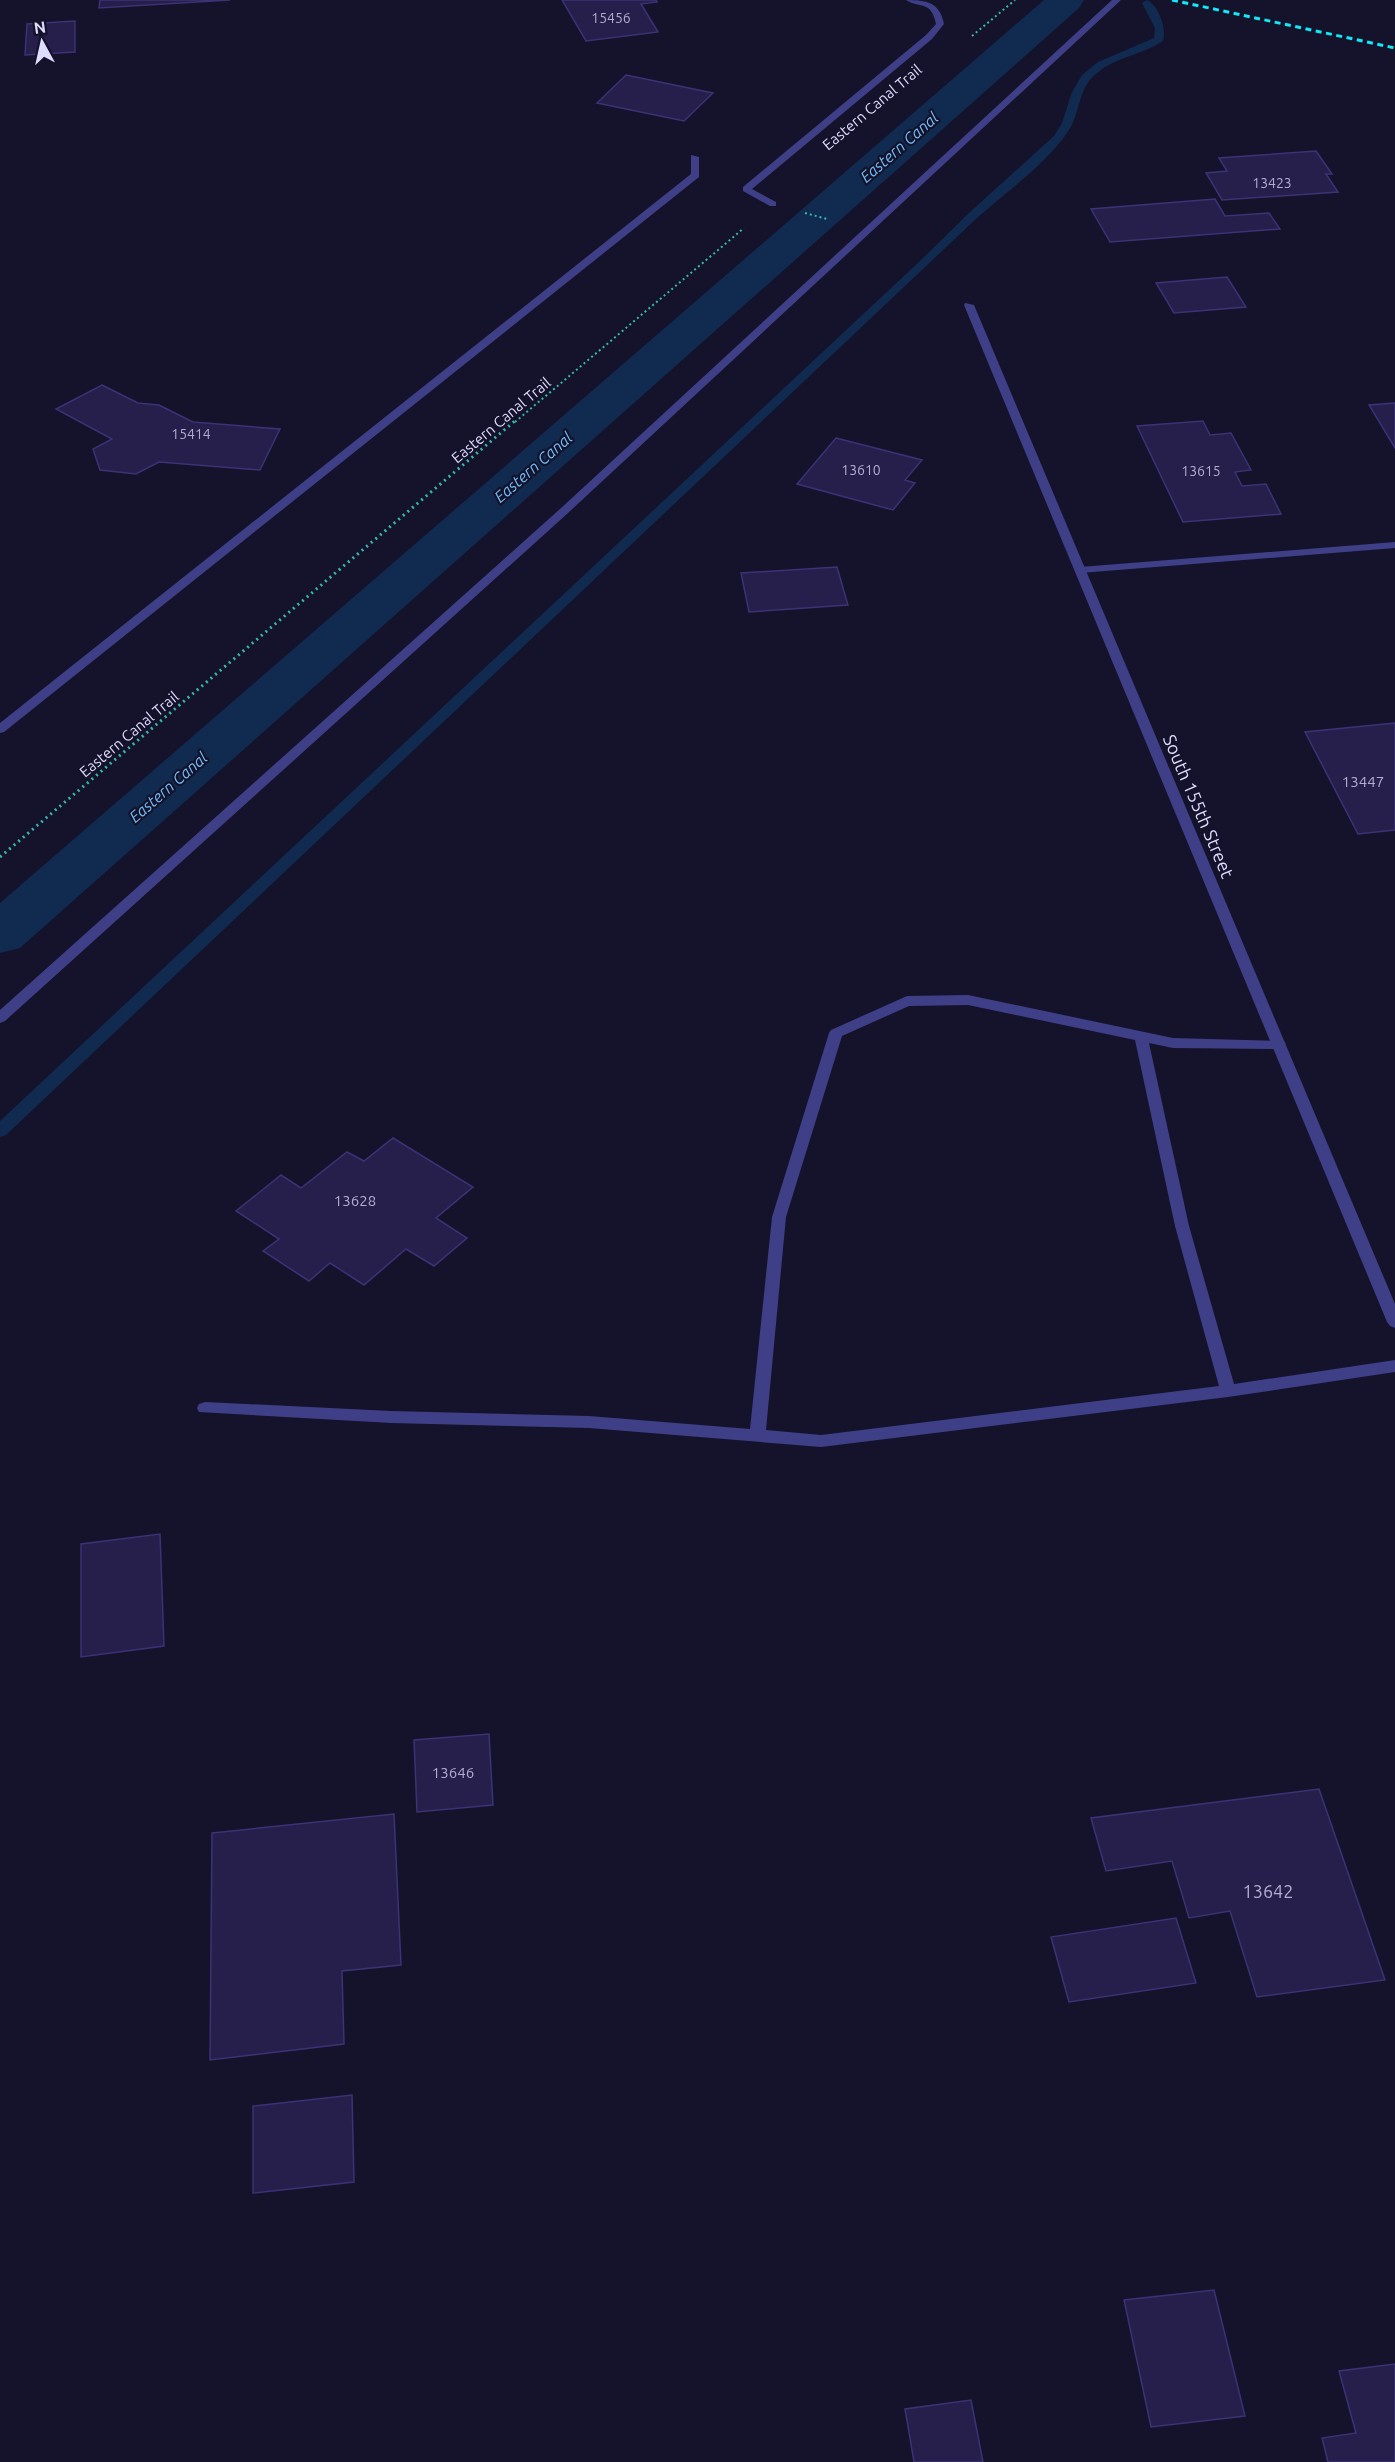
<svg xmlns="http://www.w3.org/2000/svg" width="1395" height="2462" viewBox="0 0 1395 2462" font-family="Ubuntu,sans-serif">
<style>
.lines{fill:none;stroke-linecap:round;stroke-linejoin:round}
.stream{fill:#112b50;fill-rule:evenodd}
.canal{fill:#112b50;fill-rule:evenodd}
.building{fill:#261f4b;stroke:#3c3276;stroke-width:1.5}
.path-far1{stroke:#36b9ac;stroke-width:2;stroke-dasharray:2 3;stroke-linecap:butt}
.path{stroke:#36b9ac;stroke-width:3;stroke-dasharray:2 4;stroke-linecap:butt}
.lane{fill:#3f3f88;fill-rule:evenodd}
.street{fill:#3f3f88;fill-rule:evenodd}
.rail{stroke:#11e9f6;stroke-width:3;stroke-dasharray:6 4.5;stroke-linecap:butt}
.labels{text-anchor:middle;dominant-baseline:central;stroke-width:4.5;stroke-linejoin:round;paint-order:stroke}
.far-number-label{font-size:14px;fill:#b1aed1}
.far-street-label{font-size:15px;fill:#dfddfe;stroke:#15122b}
.number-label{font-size:15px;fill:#b1aed1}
.far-water-label{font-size:16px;font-style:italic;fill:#6fbffa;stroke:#15122b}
.street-label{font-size:18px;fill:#dfddfe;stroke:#15122b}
.near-number-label{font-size:18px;fill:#b1aed1}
</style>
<rect width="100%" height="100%" fill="#15122b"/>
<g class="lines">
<path class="stream" d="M1147,0C1159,6 1167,29 1163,41C1142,55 1116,57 1097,73C1077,88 1081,114 1067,133C1044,166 1007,191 977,218L6,1135L0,1137V1121L920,261L969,213L1054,136L1062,123L1072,92L1082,75L1098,62L1154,38L1155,28L1142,3Z"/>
<path class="canal" d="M1044,0H1084L1079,8L20,948L0,953V903Z"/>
</g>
<path class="building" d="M100,0H230L99,8Z
M562,0H656L657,2L641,4L658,32L586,41Z
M75,21V52L25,55L27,24Z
M626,75L713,93L684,121L597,103Z
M1316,151L1332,174H1326L1338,192L1222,200L1206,173L1227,171L1219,158Z
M1215,199L1225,216L1269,213L1280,229L1110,242L1091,209Z
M1227,277L1246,307L1174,313L1156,283Z
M102,385L138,403L159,405L193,422L280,429L260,470L159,462L136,474L100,470L93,449L112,439L56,409Z
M1395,403V448L1369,405Z
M1203,421L1210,435L1231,433L1251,470L1235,472L1242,486L1266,484L1281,514L1183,522L1137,426Z
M836,438L922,460L905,480L915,483L893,510L797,484Z
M837,567L848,605L749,612L741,573Z
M1395,723V830L1358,834L1305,732Z
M393,1138L473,1187L436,1218L467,1238L434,1266L406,1249L364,1285L330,1263L309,1281L263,1251L279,1239L236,1211L281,1175L301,1188L347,1152L364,1161Z
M160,1534L164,1646L81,1657V1544Z
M489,1734L493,1805L417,1812L414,1740Z
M1319,1789L1385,1980L1257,1997L1230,1911L1189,1918L1172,1861L1106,1871L1091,1818Z
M394,1814L401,1965L342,1971L344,2044L210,2060L212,1833Z
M1176,1918L1196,1983L1069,2002L1051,1937Z
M352,2095L354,2182L253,2193V2106Z
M1214,2290L1245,2416L1151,2427L1124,2300Z
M1395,2364V2462H1328L1322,2438L1356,2433L1339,2371Z
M971,2400L983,2462H914L905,2409Z"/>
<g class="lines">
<path class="path-far1" d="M972,36L1015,0
M805,213L827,219
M515,422L744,228"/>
<path class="path" d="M0,857L516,420"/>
<path class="lane" d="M906,0C926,0 940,2 944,24L932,39L752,189L776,202V206H770L743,191V187L926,35L936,24C931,0 921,9 906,0Z
M1112,0H1121L568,513L5,1021L0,1023V1010L560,509Z
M691,155L699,157V177L4,732L0,733V723L691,174Z
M1395,542V548L1080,573L1074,570L1080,567Z
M968,995L1173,1038L1284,1041L1286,1044L1279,1049L1173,1048L1149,1043L1189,1226L1234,1384L1395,1360V1372L1228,1397L821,1447L589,1428L391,1423L199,1412L197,1408L199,1404L205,1402L391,1411L589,1416L750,1429L772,1217L829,1033L831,1030L907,996ZM968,1005L1135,1040L1175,1226L1219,1386L821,1435L766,1430L786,1217L842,1036L909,1006Z"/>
<path class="street" d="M965,303L974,305L1395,1304V1328L1390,1326L1387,1322L964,305Z"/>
<path class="rail" d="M1172,0L1395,48"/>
</g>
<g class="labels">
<g class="far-number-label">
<text x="611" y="18">15456</text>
<text x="1272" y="183">13423</text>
<text x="191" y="434">15414</text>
<text x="861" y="470">13610</text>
<text x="1201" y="471">13615</text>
</g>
<g class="far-street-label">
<text transform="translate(872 107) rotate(-40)">Eastern Canal Trail</text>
<text transform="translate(501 420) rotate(-40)">Eastern Canal Trail</text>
<text transform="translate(129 734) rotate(-40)">Eastern Canal Trail</text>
</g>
<g class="number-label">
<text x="1363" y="781">13447</text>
<text x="355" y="1200">13628</text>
<text x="453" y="1772">13646</text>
</g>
<g class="far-water-label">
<text transform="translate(899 147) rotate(-41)">Eastern Canal</text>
<text transform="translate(533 467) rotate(-41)">Eastern Canal</text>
<text transform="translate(168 787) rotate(-41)">Eastern Canal</text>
</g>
<g class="street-label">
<text transform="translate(1199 806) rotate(67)">South 155th Street</text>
</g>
<g class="near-number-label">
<text x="1268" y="1891">13642</text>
</g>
</g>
<g transform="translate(42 42) rotate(352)" stroke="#15122b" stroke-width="4.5" paint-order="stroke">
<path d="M0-4.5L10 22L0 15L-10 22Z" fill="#dfddfe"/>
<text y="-9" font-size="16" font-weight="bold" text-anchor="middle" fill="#dfddfe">N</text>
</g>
</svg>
